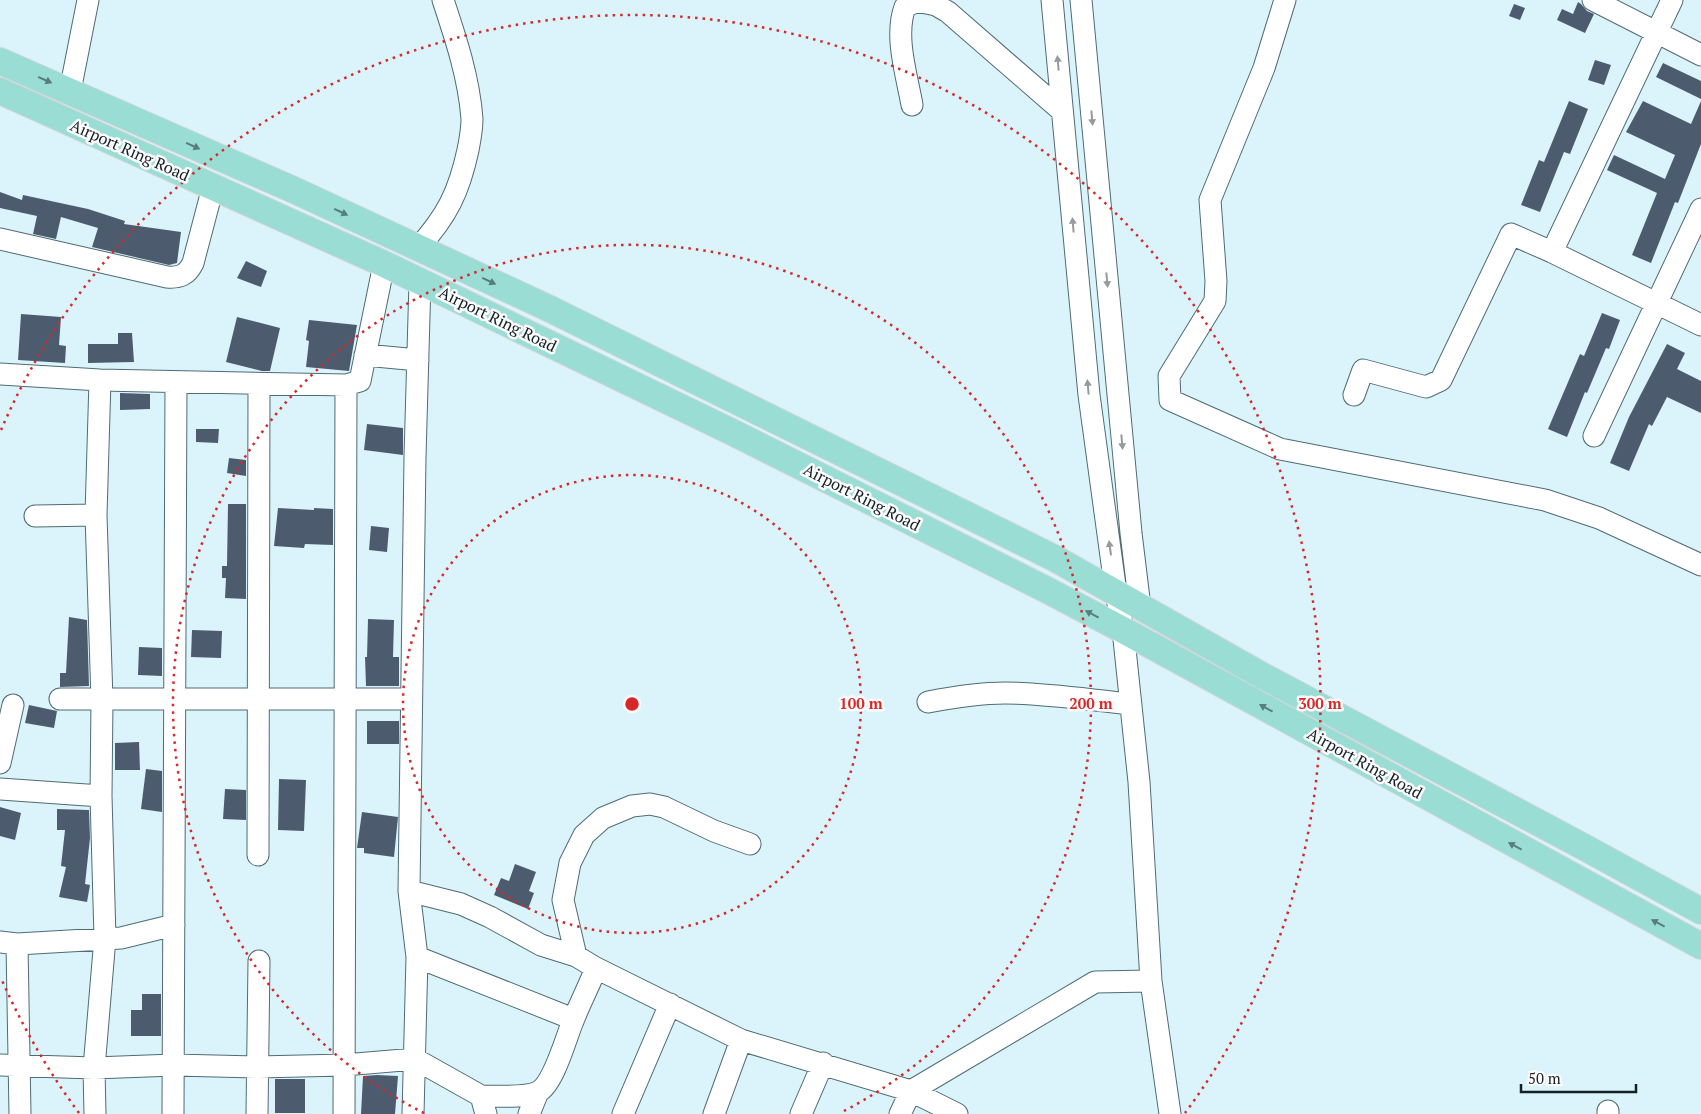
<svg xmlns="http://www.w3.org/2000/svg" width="1701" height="1114" viewBox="0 0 1701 1114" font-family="'PT Serif',serif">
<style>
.building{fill:#4c5c6e}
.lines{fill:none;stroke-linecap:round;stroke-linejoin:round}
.minor-casing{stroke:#4f6b74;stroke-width:23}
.major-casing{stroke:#d5d7d8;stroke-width:28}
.minor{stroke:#fff;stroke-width:21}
.major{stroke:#9addd5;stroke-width:26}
.oneway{fill:#959b9c}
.oneway2{fill:#577e7c}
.ring{fill:none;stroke:#d62828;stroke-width:2.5;stroke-dasharray:2.5 5}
.labels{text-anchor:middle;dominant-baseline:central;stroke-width:5;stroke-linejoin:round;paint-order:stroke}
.street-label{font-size:16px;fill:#142024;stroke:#fcfcfc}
.centre{fill:#d62828;stroke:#fcfcfc;stroke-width:2.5}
.ring-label{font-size:15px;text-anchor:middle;font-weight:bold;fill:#d62828;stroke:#fcfcfc;stroke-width:5;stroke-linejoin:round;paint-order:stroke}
</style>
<rect width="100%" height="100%" fill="#dbf4fc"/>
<path class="building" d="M1578,2L1581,4L1587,11L1594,14L1585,33L1557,20L1562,9L1573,14Z
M1514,4L1525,8L1520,20L1509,16Z
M1595,60L1611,65L1604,85L1588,80Z
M1663,63L1701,81V99L1656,77Z
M1569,101L1588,109L1570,154L1564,152L1540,212L1521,205L1539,160L1544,162Z
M1643,101L1691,124L1701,101V144L1678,203L1675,202L1651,263L1632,255L1657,193L1607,170L1614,155L1665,179L1675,155L1626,132Z
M0,192L22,200L23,195L88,209L125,221L124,224L181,232L177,263L169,265L92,247L98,228L61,217L56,239L33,234L37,216L0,208Z
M246,261L267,271L261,287L237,278Z
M1602,313L1620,320L1609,349L1606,348L1587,393L1585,392L1567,437L1548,429L1580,354L1584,356Z
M21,314L61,317L59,345L66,346L65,363L18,360Z
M237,317L280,328L270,371H262L226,362Z
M309,320L357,325L349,371L306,367L309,341L306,340Z
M118,333H132L134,362L88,363V344H118Z
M1667,344L1685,353L1677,369L1701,381V413L1667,397L1652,426L1649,424L1629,471L1610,463L1629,417Z
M120,393L150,394V409L120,410Z
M367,424L403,428V455L364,450Z
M196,429H219L218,443L196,442Z
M229,458L246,460V476L227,473Z
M228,504H246V599L225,598L226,578H222V566H227Z
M278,508L314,510V508L333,509V545L305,544L304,548L274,546Z
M371,526L389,528L387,552L369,550Z
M69,617L87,620L89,686L60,687V673H66Z
M368,619L394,620L393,657H399V686H366L365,657H367Z
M192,630L222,631L221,658L191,657Z
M139,647L162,648V676L138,675Z
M29,705L57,711L54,728L25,723Z
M367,721H399V744H367Z
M139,742L140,770H115V743Z
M146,769L162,771V812L141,809Z
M279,779L306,780L304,831L278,830Z
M225,789L246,790V820L223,819Z
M0,807L21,813L15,840L0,836Z
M57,809L89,810L90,838L85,884L90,885L87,902L59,897L66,867L61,866L65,830H57Z
M362,812L398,817L394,857L364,853V848H357Z
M515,864L536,872L529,891L534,893L528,909L494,895L501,878L509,881Z
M142,994H161V1036H131V1010H142Z
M377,1075L398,1076L395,1114H361L363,1076Z
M275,1079H305V1113H275Z"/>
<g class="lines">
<g class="minor-casing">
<path id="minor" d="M1052,0L1089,395L1116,593L1123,630L1139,782L1151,981L1170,1114
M1081,0L1131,533L1140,607
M1285,0L1264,68L1210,200L1216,281L1215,301L1169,376L1170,400L1280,449L1545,500L1599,518L1701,565
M1593,0L1701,55
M70,91L88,0
M912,105C907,76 894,36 905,7L917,1L936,5L948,12L1062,111
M0,239L167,277C180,278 187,275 193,263L213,187
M418,248C447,216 459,192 468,150C470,140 472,130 472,119C469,78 456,39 443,0
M1552,252L1672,0
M365,355L418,360
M0,374L100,380L346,385L360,381L384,264
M1354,395L1363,370L1426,387L1441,380L1511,234L1552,252L1701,325
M1594,436L1701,209
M35,516L96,515
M60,699H411
M928,702C954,697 979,693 1005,693C1047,693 1089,700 1131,704
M0,763L13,705
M0,789L101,796
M258,855L259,384
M409,891L461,904L490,917L541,945L576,956L596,968L741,1040L911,1091L957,1114
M0,942L17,944L121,938L174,925
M17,944L20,1114
M576,956L563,900L570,863L584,835L603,818L632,806L650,804L664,807L714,831L750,844
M417,957L573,1019
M0,1065L94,1068L174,1065L258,1067L344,1065L415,1059L481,1096L486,1114
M481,1096C496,1096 526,1098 538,1092C554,1084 566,1037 573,1021C580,1003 589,986 596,968
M1608,1111V1114
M95,1114L94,1068L105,938L101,796L102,700L96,515L100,380
M173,1114L176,383
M257,1114L259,961
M344,1114L346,385
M413,1114L417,957L409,891L415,457L420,281
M529,1114L538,1092
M623,1114L670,1004
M714,1114L741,1040
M801,1114L823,1063
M900,1114L911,1091L1095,982L1151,981"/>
</g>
<g class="major-casing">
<path id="major" d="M0,61L296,191L548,308L1056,559L1261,675L1582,846L1701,911
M0,91L384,264L732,432L1047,590L1123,630L1701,946"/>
</g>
<use href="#minor" class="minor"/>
<use href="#major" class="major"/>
</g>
<defs><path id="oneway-solid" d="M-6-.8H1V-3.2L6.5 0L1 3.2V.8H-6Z" transform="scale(1.25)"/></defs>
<g class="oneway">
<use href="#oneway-solid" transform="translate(1058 63) rotate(-95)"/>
<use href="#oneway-solid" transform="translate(1092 118) rotate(85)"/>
<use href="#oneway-solid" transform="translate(1073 225) rotate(-95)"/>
<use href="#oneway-solid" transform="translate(1107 280) rotate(85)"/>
<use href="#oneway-solid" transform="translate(1088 387) rotate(-95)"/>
<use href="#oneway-solid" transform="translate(1122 442) rotate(85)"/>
<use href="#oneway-solid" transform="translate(1110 548) rotate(-98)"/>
</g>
<g class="oneway2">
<use href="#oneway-solid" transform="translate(45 80) rotate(24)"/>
<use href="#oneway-solid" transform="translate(193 146) rotate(24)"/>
<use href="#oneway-solid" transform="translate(341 212) rotate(25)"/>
<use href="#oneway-solid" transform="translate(489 281) rotate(25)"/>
<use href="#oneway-solid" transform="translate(1092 614) rotate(-152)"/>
<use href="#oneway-solid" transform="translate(1266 708) rotate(-151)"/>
<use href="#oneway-solid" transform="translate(1515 846) rotate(-152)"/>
<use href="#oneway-solid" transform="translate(1658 923) rotate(-152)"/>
</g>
<g class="ring">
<circle cx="632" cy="704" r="229"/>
<path d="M424 1113A459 459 0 1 1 840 1113"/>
<path d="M79 1113A688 688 0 0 1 1 978M1 430A688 688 0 1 1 1185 1113"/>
</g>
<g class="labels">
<g class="street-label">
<text transform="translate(130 150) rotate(24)">Airport Ring Road</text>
<text transform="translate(498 319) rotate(26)">Airport Ring Road</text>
<text transform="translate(862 497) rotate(27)">Airport Ring Road</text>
<text transform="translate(1365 763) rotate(29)">Airport Ring Road</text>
</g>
</g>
<circle cx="632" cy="704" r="8" class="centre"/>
<g class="ring-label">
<text x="861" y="709">100 m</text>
<text x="1091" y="709">200 m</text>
<text x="1320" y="709">300 m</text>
</g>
<path d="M1521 1084v8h115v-8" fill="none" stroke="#142024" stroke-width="2.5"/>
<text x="1528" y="1084" font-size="15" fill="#142024" stroke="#fcfcfc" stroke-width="4" paint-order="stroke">50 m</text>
</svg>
